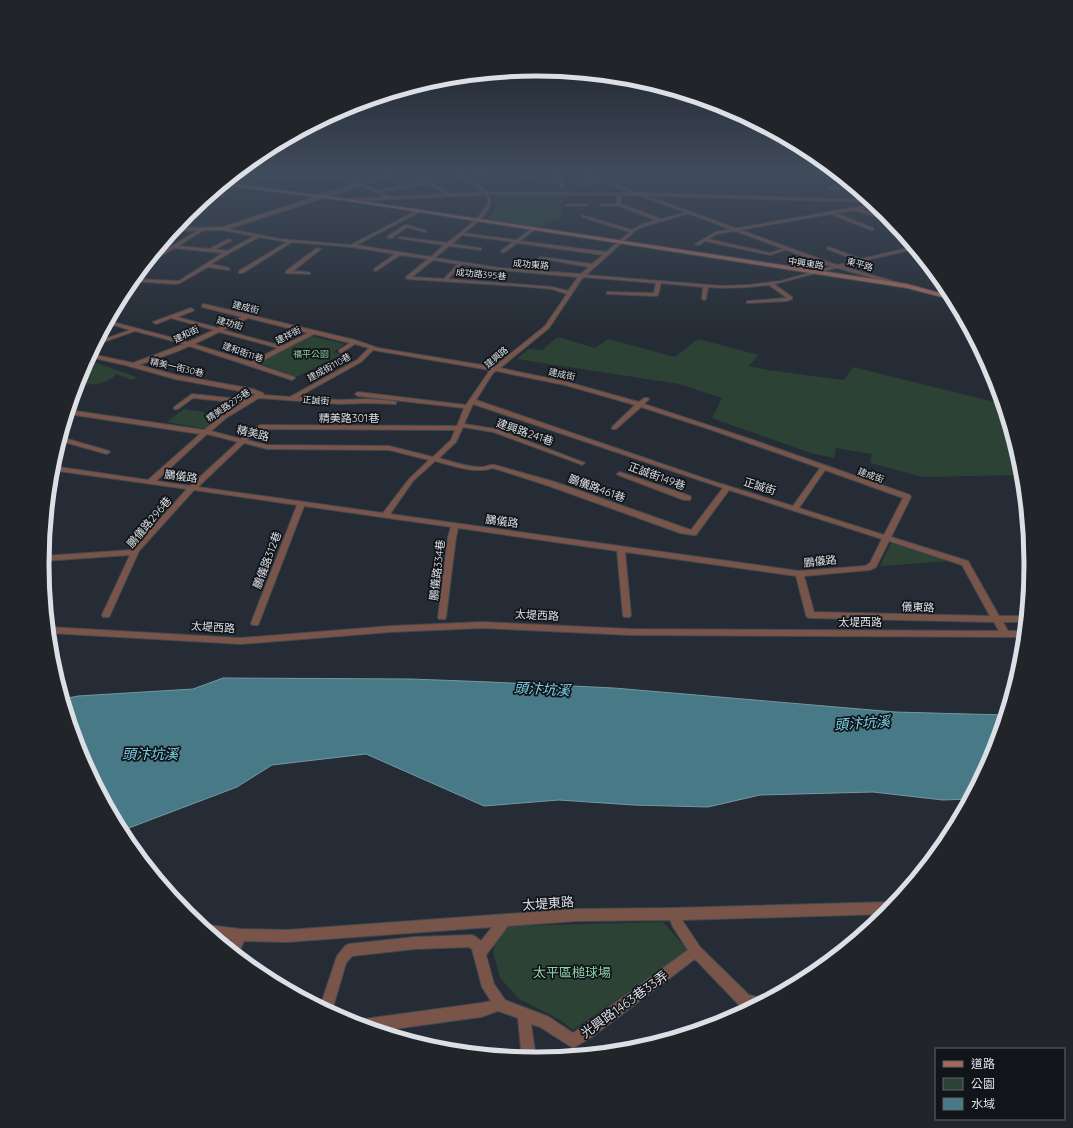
<svg xmlns="http://www.w3.org/2000/svg" width="1073" height="1128" viewBox="0 0 1073 1128" font-family="Quicksand,'Noto Sans TC',sans-serif">
<style>
.green{fill:#2b4235}
.water{fill:#477986;stroke:#7498a3}
.lines{fill:none;stroke-linecap:round;stroke-linejoin:round}
.minor-casing{stroke:#424951;stroke-width:2}
.tertiary-casing{stroke:#424951;stroke-width:2}
.secondary-casing{stroke:#424951;stroke-width:2}
.minor{fill:#795449;fill-rule:evenodd}
.tertiary{fill:#795449;fill-rule:evenodd}
.secondary{fill:#a46a59;fill-rule:evenodd}
.labels{text-anchor:middle;dominant-baseline:central;stroke-width:3.5;stroke-linejoin:round;paint-order:stroke}
.far-street-label{font-size:9px;fill:#dce0e6;stroke:#111418}
.far-park-label{font-size:9px;fill:#8fd1aa;stroke:#111418}
.street-label{font-size:11px;fill:#dce0e6;stroke:#111418}
.near-street-label{font-size:13px;fill:#dce0e6;stroke:#111418}
.near-park-label{font-size:13px;fill:#8fd1aa;stroke:#111418}
.near-water-label{font-size:14px;font-style:italic;fill:#7dd3e7;stroke:#111418}
.rim{fill:none;stroke:#dce0e6;stroke-width:5}
</style>
<rect width="100%" height="100%" fill="#252c35"/>
<path class="green" d="M493,194H565L561,217L538,228L487,219C495,212 497,203 493,194Z
M311,336L344,344L334,352L341,355L296,377L259,363Z
M558,337L595,348L608,339L675,357L698,339L759,355L749,366L768,370L844,380L853,367L1002,404L1022,468V475L923,477L870,463L872,454L836,448L834,458L811,453L712,418L722,398L679,384L517,359L528,349L542,350Z
M88,360L137,377L132,380L116,374C108,385 89,386 77,383Z
M184,409L222,415L207,429L167,422Z
M891,543L951,561L880,566Z
M663,922L688,950L573,1030L560,1020L519,999L500,978L493,952L497,932L507,926Z"/>
<path class="water" d="M223,678L411,679L490,682L614,688L895,712L1005,715L993,753L969,799L943,800L873,792L760,795L708,807L633,805L559,800L484,806L366,754L272,765L237,787L121,831L80,753L63,699L78,696L193,689Z"/>
<g class="lines">
<g class="minor-casing">
<path id="minor" d="M413,174H417L430,182L461,177L456,174H460L465,176L490,174L488,175L468,178L477,183L488,192L646,193L868,200L871,202L621,195V204L661,219L689,212L691,213L645,226L636,230L586,275L722,286L748,285L781,281L856,260L827,249V248L829,247L861,259L913,247L915,249L862,261L774,284L792,297V299L787,301L747,303V301H749L787,298L769,285C749,287 729,289 708,287L706,299L704,300L702,299L703,287L661,283L658,295L656,296L609,294H607V292L654,293L656,283L583,277L549,328L500,368L567,382L639,402L644,398H648L649,399L644,404L753,440L910,495L911,497L891,537L968,561L999,616H1026L1025,622H1003L1008,631H1024V637L631,635L482,628L391,632L241,644L49,633V627L241,638L391,626L482,622L631,629L999,631L994,622L810,618L807,617L806,615L796,576L625,552L631,615L630,617H624L623,615L617,551L458,528L456,537L446,617L445,619H439L438,617L448,537L451,527L304,506L259,623L258,625H252L251,623L297,505L194,490L139,551L110,615L109,617H103L102,615L130,555L43,561V556L132,550L187,489L51,470L52,466L148,480L200,434L68,414L69,410L204,430L222,416L242,403L193,398L178,409H174V407L192,394L247,400L256,394L175,379L125,365L89,357L91,354L133,363L184,344L135,331L95,345L97,342L130,330L107,323L109,321L188,342L214,330L171,318L156,324L153,322L191,308L194,310L193,311L177,317L218,328L242,317L202,307V305L204,304L355,340L378,348L494,367L545,326L567,294L552,289L519,286L408,279L406,278V277L428,259L400,255L376,271L374,270V269L395,254L352,247L292,242L243,273H239V271L287,242L259,237L233,251L211,264L229,268V270L208,267L180,283L174,284L132,281L134,279L179,281L223,253L174,248L158,258L154,257L202,228L205,229L178,246L209,249L229,239L231,240V241L215,249L227,251L254,236L222,230L221,229L223,228L280,239L351,245L418,210L419,212L356,245L431,257L444,245L398,238L400,237L447,243C457,235 488,213 488,200C488,199 486,195 486,195L348,201L347,199L385,197L376,192L347,180L258,179L256,178L258,177L348,178L377,190L401,186L385,177L386,175L405,186L426,182ZM464,179L475,185L484,192L451,194L433,183ZM429,184L446,194L390,197L381,192L403,188L406,189L407,187ZM489,194L617,195V204H602L600,205L602,206H619L656,220L643,224L632,230L582,215V217L630,232L606,252L520,241L534,230V228H533L516,240L464,233C475,224 496,210 489,194ZM462,235L513,242L501,251V252L503,253L517,243L603,255L592,264L541,257L539,258L589,267L581,274L500,268L435,258L449,246L481,250V248H479L452,244ZM433,260L458,264L444,279L412,277ZM462,264L500,270L578,277L568,291L552,287L448,279ZM248,318L308,333L282,346L223,330ZM219,332L278,348L251,362L194,344ZM314,334L350,343L339,350V352L341,353L355,344L369,348L357,360L290,397L264,395L263,393L253,389L176,375L139,365L178,351L189,346L292,380L295,378L294,377L256,364ZM373,350L490,370L466,405L358,392L355,394L358,396L464,408L457,426L260,425L248,433L241,439L211,431L226,418L259,398L340,404L367,403L396,404V402L394,401L367,399L340,400L298,397L361,362ZM496,371L565,385L635,405L612,427V429H616L641,407L709,429L820,468L793,506L712,481L476,400L493,373ZM473,404L708,483L723,488L691,530L555,482L495,465C491,464 488,466 483,467C469,468 453,462 439,458L456,442L463,427L493,432L580,464L582,465L585,463L496,429L464,424ZM261,429L455,430L451,440L433,457L389,446L267,445L247,440ZM207,434L238,442L190,486L156,481ZM244,443L267,449L389,450L429,460L409,479L383,513L198,487ZM435,461C454,466 475,474 493,468L549,486L680,533L693,535H696L729,490L882,539L870,563L865,566L799,571L390,514L413,481ZM825,470L903,498L884,535L799,508ZM889,541L962,565L990,616L814,612L804,576L870,570L876,567Z
M515,174H520L543,182H560V177L553,174L563,175V188L560,189V184H543Z
M600,179L601,181L582,185L580,184Z
M828,187L854,188L856,190L829,189Z
M214,192L225,195L198,205L203,201L219,195L212,194Z
M567,204H586L588,205L586,206H566Z
M874,204L876,206L860,209L890,219L893,222L855,210L835,213L873,228V230H871L831,214L717,234L708,239L770,253L786,248L788,249L770,255L705,241L699,245L695,244L716,232Z
M405,225H407L427,231L425,232L407,227L392,238H388V236Z
M317,248L321,249L293,271L308,272L310,273V274L286,273V271Z
M61,437L109,451L110,452L107,454L60,441Z
M620,472L690,496L691,498L690,500H684L618,475L617,474L618,473Z
M890,902L894,904L886,914L682,920L700,947L749,995L758,997L763,1001L749,1008L740,1006L695,959L592,1037L573,1048L540,1027L531,1024L535,1052L532,1058L517,1057L521,1050L518,1018L498,1011L481,1017L379,1031L358,1024L359,1021L364,1019L481,1003L491,1001L482,987L472,949L469,947L415,949L352,956L346,963L334,1004L332,1013L320,1007L337,956L345,946L349,944L415,937L472,935L476,937L481,941L492,927L287,942L244,941L238,955L228,948L232,940L217,938L203,927L208,925L240,929L287,930L577,909L673,908ZM670,920L673,927L688,950L573,1033L549,1017L505,1000L494,984L486,955L508,926L577,921Z"/>
</g>
<g class="tertiary-casing">
<path id="tertiary" d="M391,174H397L225,230L173,231L175,228L223,227L323,194Z
M582,174H587L831,263L906,285L901,286L827,265Z"/>
</g>
<g class="secondary-casing">
<path id="secondary" d="M225,183L348,199L907,284L951,296L953,300L907,288L348,201L223,185Z"/>
</g>
<use href="#minor" class="minor"/>
<use href="#tertiary" class="tertiary"/>
<use href="#secondary" class="secondary"/>
</g>
<linearGradient id="sky" x2="0" y2="1"><stop stop-color="#14181d"/><stop offset="0.52" stop-color="#404b5c"/><stop offset="1" stop-color="#404b5c" stop-opacity="0"/></linearGradient>
<rect width="1073" height="332" fill="url(#sky)"/>
<g class="labels">
<g class="far-street-label">
<text transform="translate(806 263) rotate(9)">中興東路</text>
<text transform="translate(531 264) rotate(5)">成功東路</text>
<text transform="translate(860 264) rotate(16)">東平路</text>
<text transform="translate(481 274) rotate(5)">成功路395巷</text>
<text transform="translate(246 307) rotate(14)">建成街</text>
<text transform="translate(230 323) rotate(16)">建功街</text>
<text transform="translate(186 334) rotate(-26)">建和街</text>
<text transform="translate(288 335) rotate(-27)">建祥街</text>
<text transform="translate(243 352) rotate(19)">建和街11巷</text>
<text transform="translate(496 357) rotate(-41)">建興路</text>
<text transform="translate(177 367) rotate(13)">精美一街30巷</text>
<text transform="translate(329 367) rotate(-29)">建成街110巷</text>
<text transform="translate(562 374) rotate(12)">建成街</text>
<text transform="translate(316 400) rotate(4)">正誠街</text>
<text transform="translate(228 405) rotate(-34)">精美路275巷</text>
<text transform="translate(871 475) rotate(20)">建成街</text>
</g>
<g class="far-park-label">
<text x="311" y="353">福平公園</text>
</g>
<g class="street-label">
<text x="349" y="418">精美路301巷</text>
<text transform="translate(525 432) rotate(19)">建興路241巷</text>
<text transform="translate(253 433) rotate(14)">精美路</text>
<text transform="translate(181 476) rotate(8)">鵬儀路</text>
<text transform="translate(657 476) rotate(20)">正誠街149巷</text>
<text transform="translate(760 486) rotate(17)">正誠街</text>
<text transform="translate(597 488) rotate(20)">鵬儀路461巷</text>
<text transform="translate(502 521) rotate(8)">鵬儀路</text>
<text transform="translate(149 522) rotate(-50)">鵬儀路296巷</text>
<text transform="translate(267 560) rotate(-69)">鵬儀路312巷</text>
<text transform="translate(820 561) rotate(-6)">鵬儀路</text>
<text transform="translate(437 570) rotate(-83)">鵬儀路334巷</text>
<text transform="translate(918 607) rotate(2)">儀東路</text>
<text transform="translate(537 615) rotate(3)">太堤西路</text>
<text x="860" y="622">太堤西路</text>
<text transform="translate(213 627) rotate(4)">太堤西路</text>
</g>
<g class="near-street-label">
<text transform="translate(548 903) rotate(-4)">太堤東路</text>
<text transform="translate(624 1004) rotate(-36)">光興路1463巷33弄</text>
</g>
<g class="near-park-label">
<text x="572" y="972">太平區槌球場</text>
</g>
<g class="near-water-label">
<text transform="translate(542 689) rotate(3)">頭汴坑溪</text>
<text transform="translate(862 723) rotate(-4)">頭汴坑溪</text>
<text x="150" y="754">頭汴坑溪</text>
</g>
</g>
<path d="M0 0H1073V1128H0ZM536 76H537A487 487 0 0 1 1024 563V565A487 487 0 0 1 537 1052H536A487 487 0 0 1 49 565V563A487 487 0 0 1 536 76Z" fill="#212428" fill-rule="evenodd"/>
<path class="rim" d="M536 76H537A487 487 0 0 1 1024 563V565A487 487 0 0 1 537 1052H536A487 487 0 0 1 49 565V563A487 487 0 0 1 536 76Z"/>
<rect x="935" y="1048" width="130" height="72" fill="#111418" stroke="#62666a"/>
<rect x="943" y="1061" width="20" height="6" fill="#a46a59" stroke="#62666a"/>
<text x="971" y="1068" font-size="12" fill="#dce0e6">道路</text>
<rect x="943" y="1078" width="20" height="12" fill="#2b4235" stroke="#62666a"/>
<text x="971" y="1088" font-size="12" fill="#dce0e6">公園</text>
<rect x="943" y="1098" width="20" height="12" fill="#477986" stroke="#62666a"/>
<text x="971" y="1108" font-size="12" fill="#dce0e6">水域</text>
</svg>
